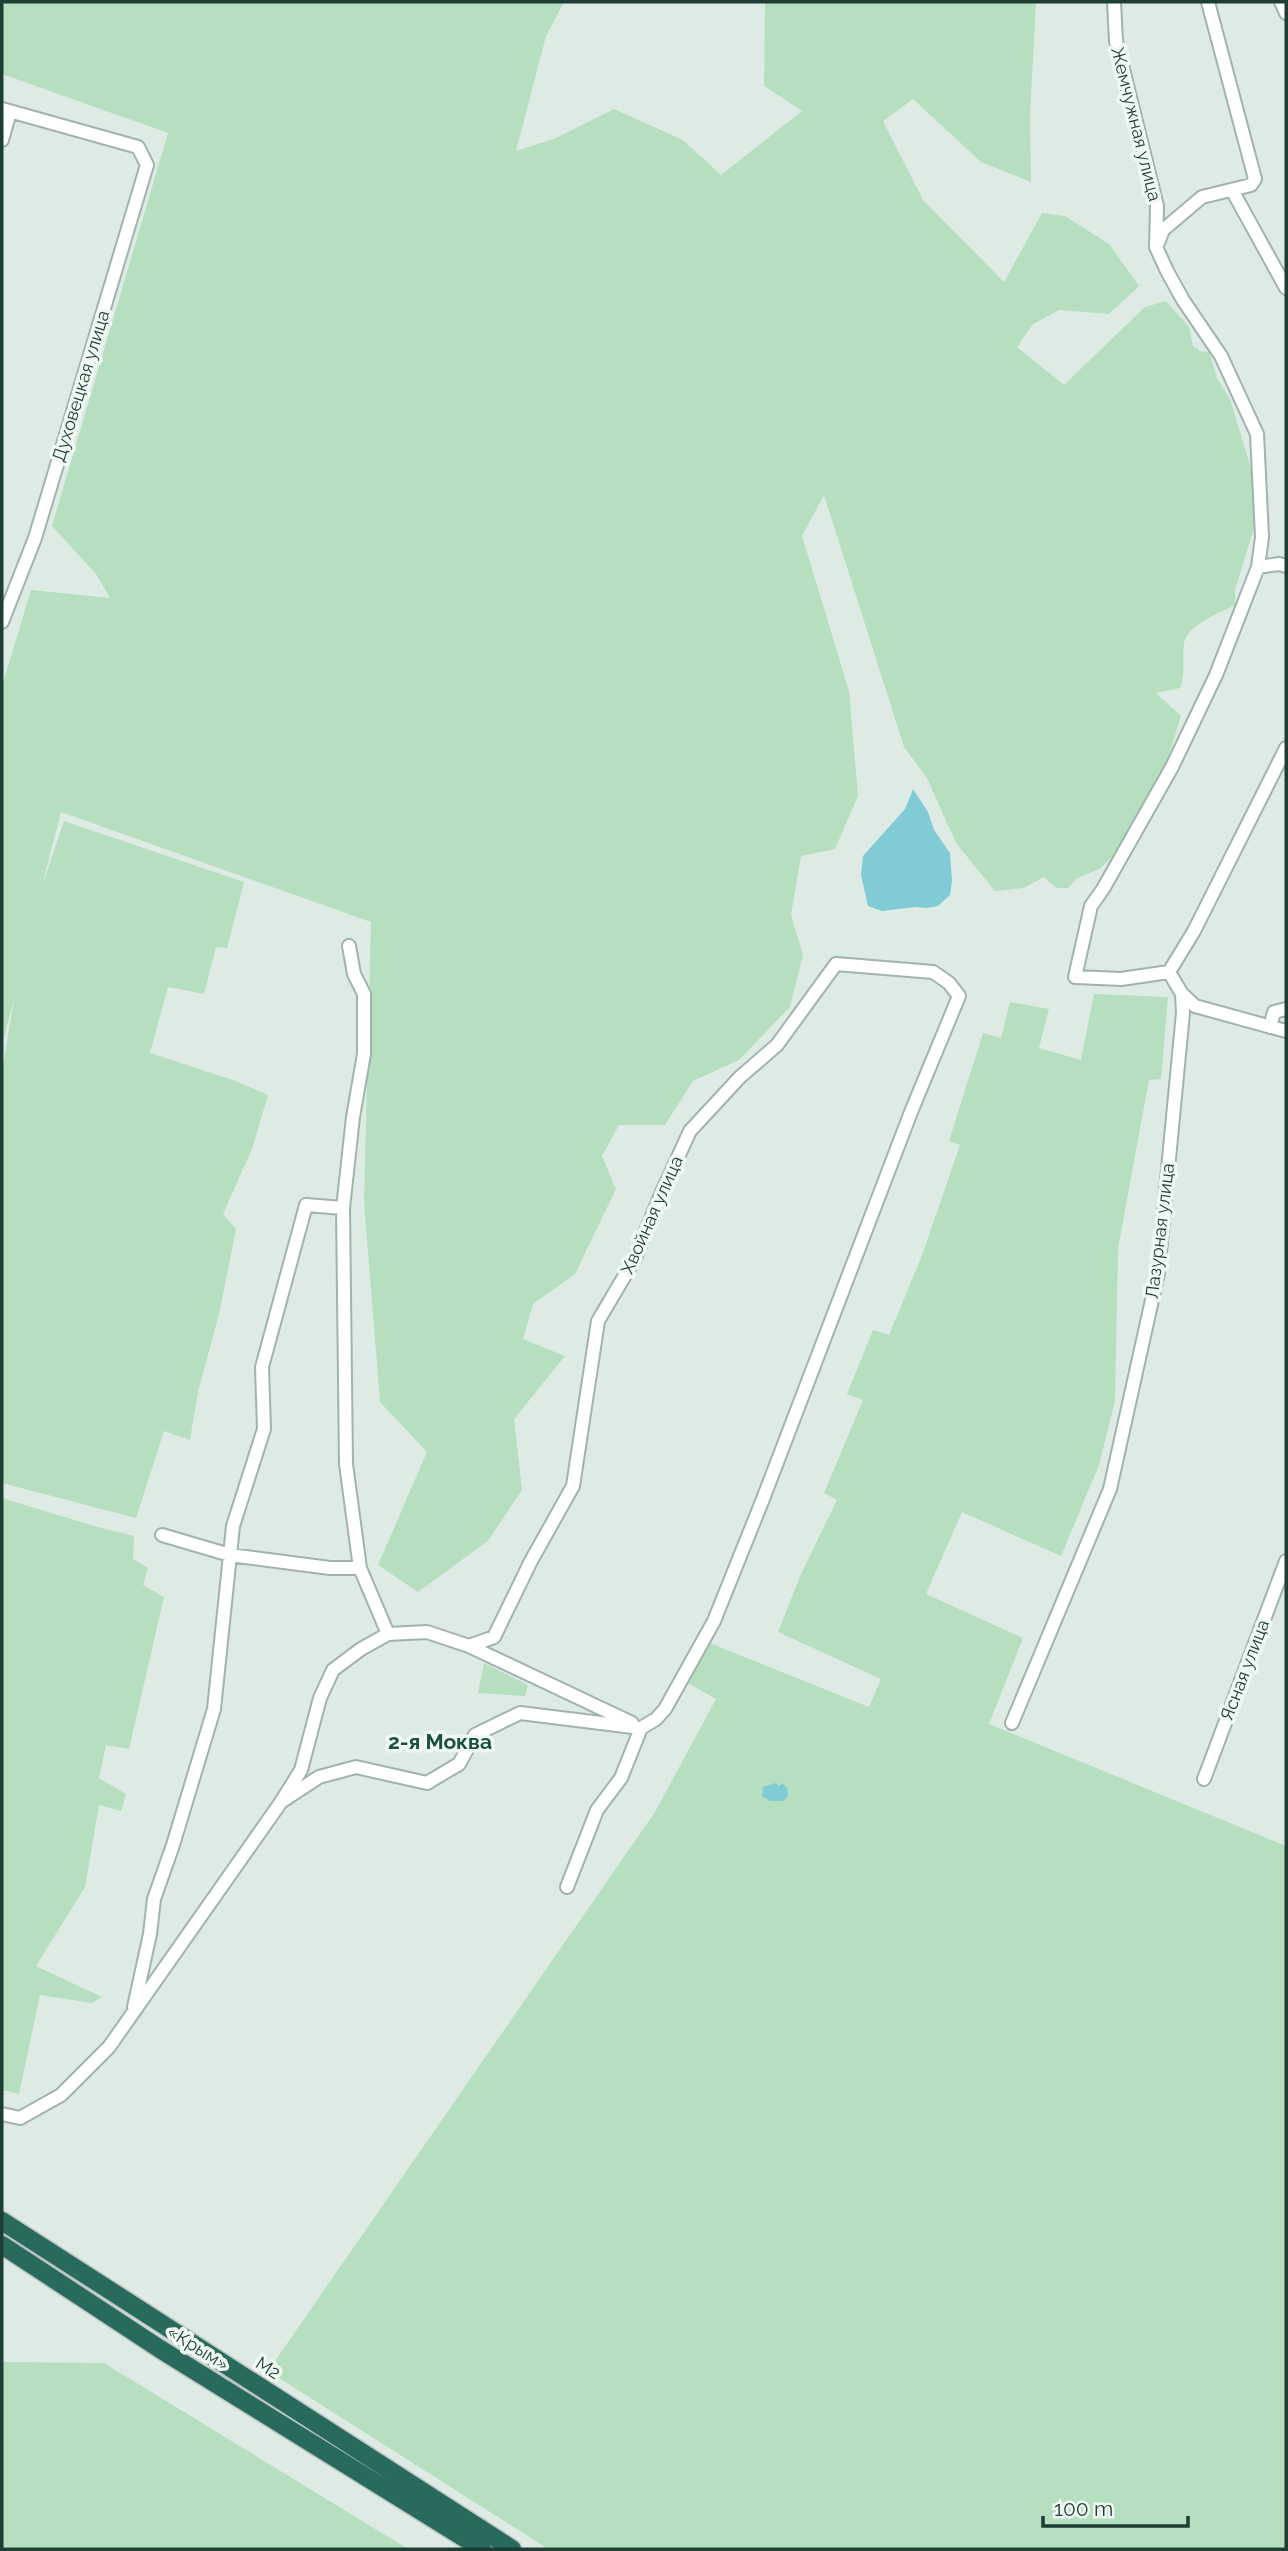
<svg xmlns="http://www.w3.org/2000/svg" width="1288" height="2551" font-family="Raleway,sans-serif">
<rect width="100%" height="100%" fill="#deebe5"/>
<path fill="#b5dfbf" d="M2,2H564L546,36L516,151L556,138L614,109L683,140L721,175L802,111L764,86L765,2H1036L1030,115L1031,182L981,162L913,99L883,121L923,200L1004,282L1042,213L1065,216L1109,244L1139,286L1109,314L1059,310L1033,324L1017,347L1064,385L1145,307L1166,301L1189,327L1193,346L1200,351L1209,352L1217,378L1230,399L1251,468L1255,525L1235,590V605C1220,613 1186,625 1184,644C1182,659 1186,673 1180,688L1156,693L1181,716L1164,771L1127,841L1101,868L1076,879L1068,888H1056L1044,877L1024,888L995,891L956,843L927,778L904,747L824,495L802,536L849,691L858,796L835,849L801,856L791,915L803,955L790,1007L739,1060L693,1081L665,1125H619L602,1156L616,1189L575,1274L533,1304L523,1339L565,1356L514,1419L522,1490L488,1541L418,1592L378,1565L427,1452L380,1402L364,1202L371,922L61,812L42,886L64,821L244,882L227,948L216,947L204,994L168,987L150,1053L236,1081L268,1095L252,1149L223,1214L236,1229L219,1314L198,1392L190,1440L164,1431L136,1518L2,1483V1072L14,999L2,1045V686L31,590L110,598L96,574L52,526L168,133L2,74Z
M1094,994L1168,997L1161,1079L1149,1080L1118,1248L1115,1401L1099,1465L1061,1556L962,1512L926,1594L1023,1638L989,1724L1286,1846V2549H548L268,2371L655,1812L716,1699L686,1682L707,1642L869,1707L881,1679L778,1632L801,1574L837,1500L824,1493L863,1400L847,1394L873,1330L889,1335L921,1258L960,1145L949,1141L983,1033L1001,1038L1010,1002L1049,1009L1039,1048L1081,1060Z
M2,1498L94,1526L134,1536L133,1559L148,1568L143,1585L164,1597L129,1749L106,1745L99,1778L126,1794L121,1811L99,1805L85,1887L36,1966L102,1997L92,2003L40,1995L19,2094L2,2090Z
M484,1663L528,1685L525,1696L478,1693Z
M2,2362L104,2363L408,2549H2Z"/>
<path fill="#81cbd6" d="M913,789L928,812L934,830L950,853L952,881L950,895L938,906L927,908L915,907L882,911L868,906L861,875L863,856L905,809Z
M776,1783L778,1786L783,1784L787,1787L788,1796L783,1801H770L762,1796L763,1787Z"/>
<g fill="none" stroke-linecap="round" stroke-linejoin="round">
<defs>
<path id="minor" d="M1114,2L1116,41L1157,206L1156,247L1167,271L1183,300L1221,356L1257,434L1262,537L1258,567L1216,675L1172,767L1103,889L1091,906L1075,977L1121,979L1169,972
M1281,2L1286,13
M2,109L138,147L147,165L35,538L2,622
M2,140L10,112
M1232,190L1286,288
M1158,243L1163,230L1202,197L1251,185L1255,179L1208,2
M1258,567L1279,564L1286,566
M349,946L354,974L364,994V1054L353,1117L343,1208L346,1464L360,1568L388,1634
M1182,994L1195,1006L1286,1031
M1270,1027L1274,1012L1286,1009
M162,1535L230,1555L330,1568H360
M1012,1723L1110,1489L1158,1273L1183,1013L1182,994L1169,972L1194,931L1286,748
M1204,1779L1286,1561
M281,1802L319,1777L356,1767L427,1783L459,1764L475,1735L520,1713L641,1728L656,1719L665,1709L714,1621L763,1499L911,1112L959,996L949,983L933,972L836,964L777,1045L740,1077L690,1131L662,1192L634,1260L598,1321L573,1486L531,1561L494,1637L469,1646
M567,1887L597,1810L621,1778L641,1728
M134,2007L150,1934L154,1899L173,1845L214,1709L233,1526L264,1429L262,1367L306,1205L343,1208
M2,2114L20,2118L61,2095L109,2047L281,1802L301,1770L320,1698L333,1670L361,1649L388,1634L427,1632L469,1646L632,1723"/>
<path id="highway" d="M2,2221L512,2549
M2,2245L160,2349L482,2549"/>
</defs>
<use href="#minor" stroke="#a1b3ac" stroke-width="16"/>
<use href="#highway" stroke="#bcc5c2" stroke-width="21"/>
<use href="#minor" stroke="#fff" stroke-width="12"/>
<use href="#highway" stroke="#286b5c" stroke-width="18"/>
</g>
<g text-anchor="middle" stroke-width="7" stroke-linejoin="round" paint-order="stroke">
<g font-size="18" fill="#1e3d34" stroke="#eff8f3">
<text transform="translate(1136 124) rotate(76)" y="6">Жемчужная улица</text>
<text transform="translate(81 386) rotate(-73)" y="6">Духовецкая улица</text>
<text transform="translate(652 1215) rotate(-66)" y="6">Хвойная улица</text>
<text transform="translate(1160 1231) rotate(-83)" y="6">Лазурная улица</text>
<text transform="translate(1245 1670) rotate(-69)" y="6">Ясная улица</text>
<text transform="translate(198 2348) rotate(32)" y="6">«Крым»</text>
<text transform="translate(268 2368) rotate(33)" y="6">М2</text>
</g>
<g font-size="21" font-weight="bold" fill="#195042" stroke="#eff8f3">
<text x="440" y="1749">2-я Моква</text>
</g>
</g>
<rect width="1288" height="2551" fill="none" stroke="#1e3d34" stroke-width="7"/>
<path d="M1043 2516v10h145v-10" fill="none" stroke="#1e3d34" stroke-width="3.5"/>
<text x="1054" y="2516" font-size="21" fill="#1e3d34" stroke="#eff8f3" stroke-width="5" paint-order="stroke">100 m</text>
</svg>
